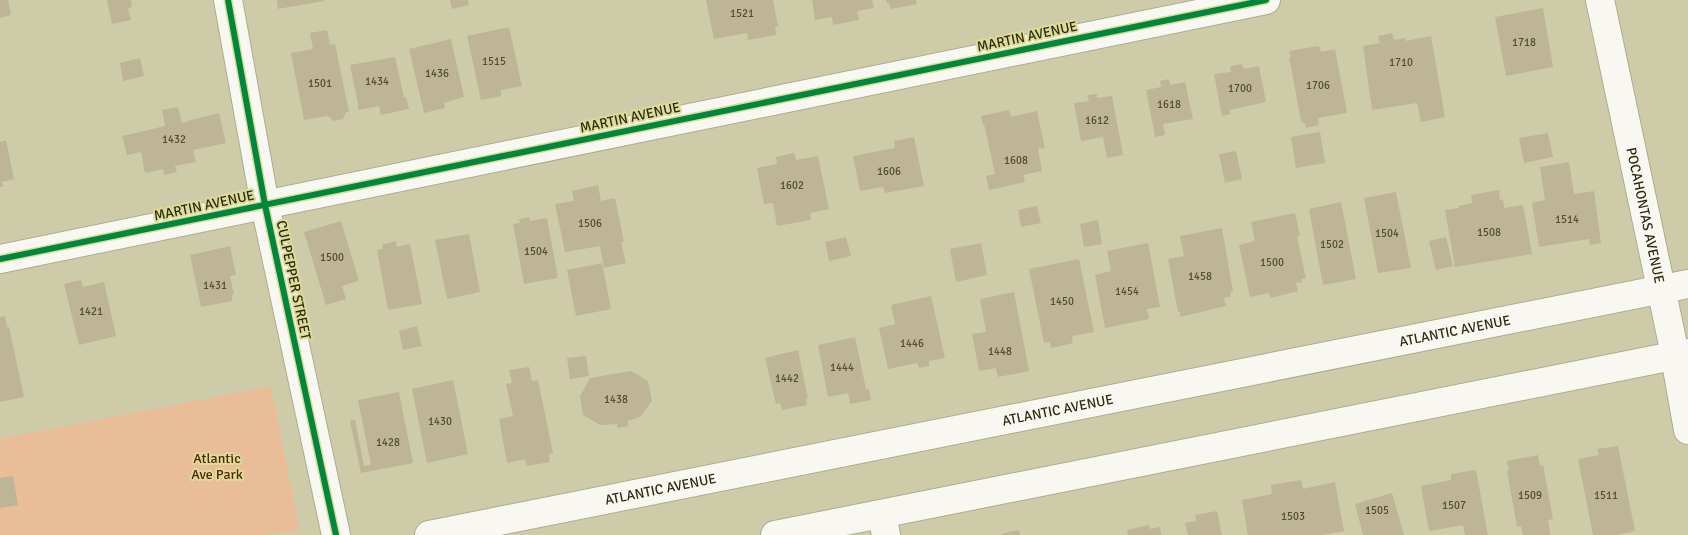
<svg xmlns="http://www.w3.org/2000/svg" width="1688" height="535" font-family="Signika,sans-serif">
<rect width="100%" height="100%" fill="#cecca8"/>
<path fill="#e8bd98" d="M271,386L300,531L259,535H0V439Z"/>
<path fill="#bdb595" d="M0,0H8L11,15L0,18Z
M107,0H131L132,7L128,8L131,20L112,24Z
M277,0H324V1L278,9Z
M450,0H468L469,5L452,9Z
M706,0H773L778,26L775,27L776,35L748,40L747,33L714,39Z
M812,0H872L874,8L857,11L859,20L833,25L832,17L815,20Z
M886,0H916L917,4L891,9L889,3H887Z
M1543,8L1553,67L1506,76L1495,17Z
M509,27L522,86L501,90V96L481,100L467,36Z
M327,30L330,45L335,44L349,112H346L343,119L334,121L328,116L304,120L291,53L313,49L310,33Z
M1392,33L1394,40L1406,38V41L1431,36L1445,117L1421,122L1417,103L1372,110L1363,46L1380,43L1378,36Z
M451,39L464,97L444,103L445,108L424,113L409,49Z
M1319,46L1321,52L1335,49L1347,113L1318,118L1319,125L1306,128L1305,124L1301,121L1289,57H1291L1289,51Z
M395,57L404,97H406L409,109L381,115L379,106L358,110V104L350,65Z
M140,58L144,76L123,81L120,63Z
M1242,64L1244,69L1259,66L1266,102L1230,110V114L1222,116L1214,74L1231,72L1230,66Z
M1169,79L1170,85L1185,82L1193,119L1163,124L1165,135L1155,137L1146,90L1161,87L1160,81Z
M1097,94V98L1112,96L1123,155L1107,158L1103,137L1081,141L1074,103L1089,101L1087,95Z
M178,107L182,123L187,122V121L219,113L226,143L193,150L196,162L175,166L177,172L164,175L163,169L145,173L141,152L127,155L122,136L165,126L162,110Z
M1009,110L1011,117L1037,111L1045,148L1038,149L1042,171L1023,175L1025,182L989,190L986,176L995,174L984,124L983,125L981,116Z
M1320,132L1325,163L1296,168L1291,137Z
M1548,133L1553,157L1524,163L1519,138Z
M914,137L924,186L885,193L883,187L860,191L853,156L895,148L894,141Z
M6,140L14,179L2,182L3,187H0V142Z
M1236,151L1242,179L1225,183L1219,154Z
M794,153L796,160L818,156L829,209L810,213L811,220L777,226L773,203L764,204L757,168L777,164L776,157Z
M1569,162L1574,194L1594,191L1601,243L1590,245L1589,239L1539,247L1532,203L1545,200L1540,167Z
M598,185L601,201L615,198L624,242H621L626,263L604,268L600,246L565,252L555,204L574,201L572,191Z
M1499,190L1500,200L1503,199L1504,208L1523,205L1532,254L1455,267L1445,210L1459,208L1458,206L1472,203L1471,195Z
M1396,192L1411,268L1378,273L1364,198Z
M1341,202L1356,279L1323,285L1309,209Z
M1037,206L1041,223L1021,227L1018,210Z
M1295,213L1300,236L1297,237L1306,278L1301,279L1302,282L1296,283L1298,291L1271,298L1269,293L1250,297L1239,245L1255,241L1251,222Z
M529,217L530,221L547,218L558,278L524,284L513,224L520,223L519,219Z
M1098,220L1102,244L1084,247L1080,224Z
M341,221L359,281L342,286L346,299L326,305L304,232Z
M1222,228L1233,292L1230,293L1231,297L1224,298L1226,306L1180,317V312H1178L1168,259L1184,256L1180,236Z
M469,234L480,292L447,299L435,240Z
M846,237L851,256L829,261L825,242Z
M1446,237L1453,266L1436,270L1429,241Z
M396,241L397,247L410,244L422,304L388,310L377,250L383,249L382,245Z
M981,243L987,275L956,282L950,249Z
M1148,243L1160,307L1147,309L1149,319L1105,328L1095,275L1111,271L1107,251Z
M230,246L236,275L230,276L234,294L232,295V301L201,307L190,255Z
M1079,259L1094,332L1072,336L1073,343L1051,348L1050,342L1044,343L1029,269Z
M602,263L611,309L576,316L567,270Z
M81,280L83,287L104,282L116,336L79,345L64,284Z
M1014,292L1029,371L998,377L996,368L979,371L972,334L986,332L980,299Z
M931,296L945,358L929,361V366L919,368L917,363L888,369L879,328L895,324L891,305Z
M5,316L7,327H9L24,397L0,402V317Z
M417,326L422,346L403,350L399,331Z
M855,337L866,389H869L871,400L850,404L848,393L828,397L818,345Z
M798,350L808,399H806L807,405L782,410L780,403L776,404L765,358Z
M586,356L589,376L570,379L567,358Z
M529,367L532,381L538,380L553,453L549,454L550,462L527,466L525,459L507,463L499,419L513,416L506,384L512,383L509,370Z
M631,371L648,381L652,401L640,417L628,421V426L618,428L617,424L600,425L583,415L580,396L590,378Z
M453,380L468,454L427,463L412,389Z
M399,392L413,463L361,473L350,421L355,420L364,466L371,465L358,400Z
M1618,446L1635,531L1615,535H1593L1578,459L1599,455L1597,449Z
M1538,455L1540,466L1543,465L1553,519L1548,520L1550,535H1523L1521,526L1517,527L1507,471L1509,470L1507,461Z
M1476,470L1488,535H1465L1463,525L1429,531L1421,486L1451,480V474Z
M13,476L18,505L0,508V478Z
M1301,480L1303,489L1335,482L1344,531L1323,535H1248L1242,500L1272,494L1271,485Z
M1392,493L1404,535H1363L1355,504Z
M1217,511L1222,535H1188L1185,523L1196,521L1195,515Z
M1149,525L1150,529L1160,527L1161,535H1128L1127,530Z
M1019,530L1020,535H1001V534Z"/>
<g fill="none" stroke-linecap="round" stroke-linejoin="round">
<defs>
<g id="minor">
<path d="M228,0L265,205L336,535"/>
<path id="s1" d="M1600,0L1672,340L1688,430"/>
<path d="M0,259L1266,0"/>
<path d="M882,515L886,535"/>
</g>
<g id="major">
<path id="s2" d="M429,535L1688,284"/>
<path d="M775,535L1688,353"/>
</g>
</defs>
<use href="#minor" stroke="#adac8f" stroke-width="30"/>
<use href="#major" stroke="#adac8f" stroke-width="30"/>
<use href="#minor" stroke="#f8f7f2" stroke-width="28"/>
<use href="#major" stroke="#f8f7f2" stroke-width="28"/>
<defs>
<path id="cycleway" d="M228,0L265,205L336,535
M0,259L1266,0"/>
</defs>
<use href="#cycleway" stroke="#dddb99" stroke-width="9"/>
<use href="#cycleway" stroke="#00873e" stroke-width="6"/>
</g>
<g text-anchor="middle" stroke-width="4" stroke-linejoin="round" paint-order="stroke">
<g font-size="11" fill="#514e32">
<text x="742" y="17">1521</text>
<text x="1524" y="46">1718</text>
<text x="494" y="65">1515</text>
<text x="1401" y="66">1710</text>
<text x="437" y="77">1436</text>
<text x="377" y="85">1434</text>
<text x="320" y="87">1501</text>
<text x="1318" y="89">1706</text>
<text x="1240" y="92">1700</text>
<text x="1169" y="108">1618</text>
<text x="1097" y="124">1612</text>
<text x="174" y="143">1432</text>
<text x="1016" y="164">1608</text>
<text x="889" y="175">1606</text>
<text x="792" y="189">1602</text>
<text x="1567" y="223">1514</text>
<text x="590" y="227">1506</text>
<text x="1489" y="236">1508</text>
<text x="1387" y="237">1504</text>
<text x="1332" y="248">1502</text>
<text x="536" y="255">1504</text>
<text x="332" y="261">1500</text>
<text x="1272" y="266">1500</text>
<text x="1200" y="280">1458</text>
<text x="215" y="289">1431</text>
<text x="1127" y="295">1454</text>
<text x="1062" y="305">1450</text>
<text x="91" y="315">1421</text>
<text x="912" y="347">1446</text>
<text x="1000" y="355">1448</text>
<text x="842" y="371">1444</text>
<text x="787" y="382">1442</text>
<text x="616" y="403">1438</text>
<text x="440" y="425">1430</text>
<text x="388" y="446">1428</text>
<text x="1530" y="499">1509</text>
<text x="1606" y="499">1511</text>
<text x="1454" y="509">1507</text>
<text x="1377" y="514">1505</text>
<text x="1293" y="520">1503</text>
</g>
<g font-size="14" fill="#2c2b10" stroke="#dddb99">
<text transform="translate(1027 36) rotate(-12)" y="5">MARTIN AVENUE</text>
<text transform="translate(630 117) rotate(-12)" y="5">MARTIN AVENUE</text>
<text transform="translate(204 205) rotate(-12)" y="5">MARTIN AVENUE</text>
<text dy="5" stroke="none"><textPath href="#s1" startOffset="220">POCAHONTAS AVENUE</textPath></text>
<text transform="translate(294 280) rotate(78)" y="5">CULPEPPER STREET</text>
<text dy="5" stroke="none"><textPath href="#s2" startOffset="1046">ATLANTIC AVENUE</textPath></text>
<text dy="5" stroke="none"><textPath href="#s2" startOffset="641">ATLANTIC AVENUE</textPath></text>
<text dy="5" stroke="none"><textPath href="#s2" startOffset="236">ATLANTIC AVENUE</textPath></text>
</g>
<g font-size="14" fill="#582608" stroke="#dddb99">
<text x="217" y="463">Atlantic<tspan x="217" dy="16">Ave Park</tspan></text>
</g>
</g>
</svg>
